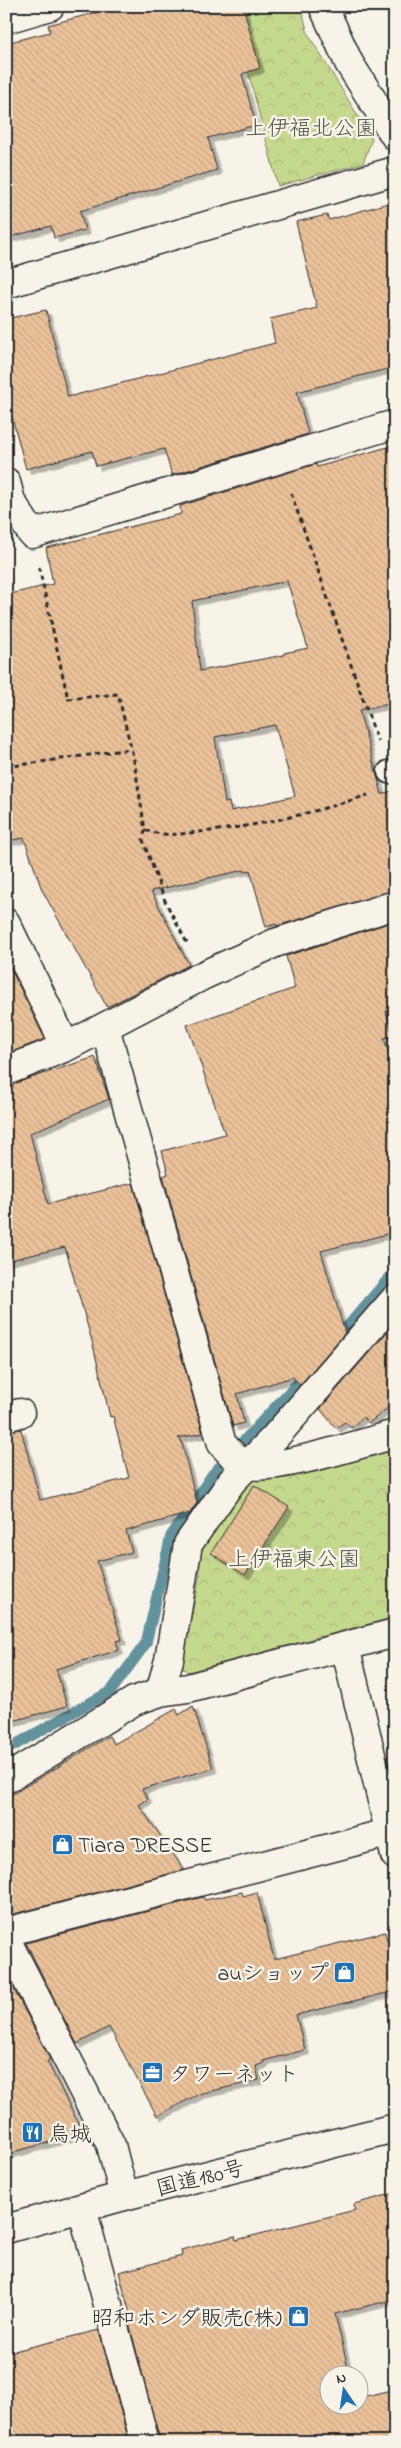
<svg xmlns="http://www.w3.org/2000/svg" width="401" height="2448" font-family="'Indie Flower','Klee One',sans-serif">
<defs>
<pattern id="forest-crowns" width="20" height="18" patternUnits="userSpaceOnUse" patternTransform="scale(1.25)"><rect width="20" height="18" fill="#c5d98e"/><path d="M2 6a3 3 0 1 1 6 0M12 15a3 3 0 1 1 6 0" fill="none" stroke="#a9ba7b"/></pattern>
<pattern id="building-back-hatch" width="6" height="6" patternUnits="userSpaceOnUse" patternTransform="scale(1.25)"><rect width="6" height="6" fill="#eac29a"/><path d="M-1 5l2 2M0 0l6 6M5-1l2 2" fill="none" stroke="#c9a785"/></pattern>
<filter id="shadow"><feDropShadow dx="4.5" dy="4.5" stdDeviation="0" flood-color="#0004"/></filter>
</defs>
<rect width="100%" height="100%" fill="#f7f3e8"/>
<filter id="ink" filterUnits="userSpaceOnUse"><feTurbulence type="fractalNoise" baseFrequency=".02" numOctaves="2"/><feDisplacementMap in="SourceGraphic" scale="10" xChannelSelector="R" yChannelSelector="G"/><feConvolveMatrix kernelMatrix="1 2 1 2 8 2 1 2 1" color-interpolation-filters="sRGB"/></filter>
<g filter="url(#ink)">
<path fill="url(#forest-crowns)" stroke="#78825c" d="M231,6H301L308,34L372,139L363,163L278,186Z
M395,1446V1617L188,1672L181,1667L200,1574L196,1553L247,1476L266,1480Z"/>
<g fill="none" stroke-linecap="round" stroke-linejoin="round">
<path stroke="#63929d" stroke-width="11" d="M334,1342L395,1271
M6,1750L111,1691L146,1643L171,1536L212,1475L307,1373"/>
</g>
<path fill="url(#building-back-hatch)" stroke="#2b2b2b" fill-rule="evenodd" filter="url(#shadow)" d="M121,6H243L260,68L242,74L256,125L208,138L217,170L80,211L85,230L54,238L51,226L6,238V43L50,32L48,25Z
M395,201V367L297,392L308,434L172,475L164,449L96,466L92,451L26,469L6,395V319L46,310L68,397L275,343L270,319L317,308L296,222L327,215L329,220Z
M395,445V703L359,710L382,794L395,790V890L277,926L276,924L266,927L250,870L245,872L244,870L151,891L189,965L107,1007L42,890L24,838L6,841V595L53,584L46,548L181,514L180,506L316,464L317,467ZM287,581L308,648L284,653V655L200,671L192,601ZM275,725L295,796L231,811L229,802L225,803L215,737Z
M395,921V1008L386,1011L393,1036L384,1038L395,1072V1232L321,1251L345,1333L300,1385L293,1377L237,1394L244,1423L233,1426L163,1176L168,1174L162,1151L225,1134L187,1025L295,988L286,956Z
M6,959L45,1039L6,1054Z
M95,1057L109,1099L30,1133L48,1204L133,1183L203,1433L178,1438L181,1440L197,1503L190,1513L126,1531L132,1552L97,1561L122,1640L116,1641L119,1650L56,1669L67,1706L6,1723V1432L21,1429L40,1500L129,1478L113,1416L110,1417L92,1341L65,1247L6,1261V1086Z
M395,1323V1402L369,1423L363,1417L351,1428L345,1422L336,1428L320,1409Z
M254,1485L289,1507L245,1575L211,1553Z
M193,1706L213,1768L142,1789L148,1799L139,1805L184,1870L6,1916V1798L109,1736L114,1744L176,1709L179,1715Z
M242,1892L243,1896L257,1892L274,1959L385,1932L395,1972V1991L296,2015L305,2050L263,2061L264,2063L256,2066L259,2080L199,2094L157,2116L109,2027L77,2044L26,1943L203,1897L205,1900Z
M6,1974L50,2059L47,2061L83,2133L6,2154Z
M395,2193V2299L335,2314L350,2376H328V2406H358V2398L395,2389V2437L376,2442H160L129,2323L132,2322L119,2272L182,2256L181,2250L235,2236L236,2240L355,2210L354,2204Z
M99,2330L129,2442H6V2353Z"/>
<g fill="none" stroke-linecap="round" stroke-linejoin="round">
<defs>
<path id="service" d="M389,772L395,771"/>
<path id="minor" d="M323,6L349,63L395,136
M6,19L50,6
M6,284L395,171
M6,482L11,501L32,534L395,424
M6,923L66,1047
M105,1027L222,1444C229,1451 235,1460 245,1464C267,1474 367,1442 395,1434
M6,1071L66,1047L204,975L275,943L395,905
M6,1417L20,1413
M345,1646L395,1855
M160,1692L188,1688L395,1633
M6,1779L134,1701L160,1692L169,1660L188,1544L232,1481L275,1437L395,1299
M6,1932L395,1831
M6,1939L111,2145L124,2196
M82,2208L145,2442"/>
<path id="trunk" d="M6,2229L124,2196L395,2128"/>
</defs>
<use href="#service" stroke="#2b2b2b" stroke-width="26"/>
<use href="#minor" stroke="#2b2b2b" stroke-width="31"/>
<use href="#trunk" stroke="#2b2b2b" stroke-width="31"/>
<path stroke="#2b2b2b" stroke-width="3" stroke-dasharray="5 4" stroke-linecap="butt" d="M291,493L378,742
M39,567L68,699L118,694L134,760L145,830L143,840L165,901L188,945
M6,767L130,749
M145,830C163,837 180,834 199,832C257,827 312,813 368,795"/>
<use href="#service" stroke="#f7f3e8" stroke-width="22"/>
<use href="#minor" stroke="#f7f3e8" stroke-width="28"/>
<use href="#trunk" stroke="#f7f3e8" stroke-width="28"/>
</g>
</g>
<defs>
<symbol id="shop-square" viewBox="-11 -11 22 22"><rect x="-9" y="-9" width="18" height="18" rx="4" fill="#1f6fb2" stroke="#f7f3e8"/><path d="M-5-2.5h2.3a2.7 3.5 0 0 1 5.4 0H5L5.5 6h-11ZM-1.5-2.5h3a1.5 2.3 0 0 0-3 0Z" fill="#fff"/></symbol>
<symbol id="office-square" viewBox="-11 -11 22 22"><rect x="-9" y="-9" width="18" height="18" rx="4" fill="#1f6fb2" stroke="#f7f3e8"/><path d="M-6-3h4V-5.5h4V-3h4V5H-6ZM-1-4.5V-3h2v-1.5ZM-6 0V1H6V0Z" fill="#fff"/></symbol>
<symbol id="restaurant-square" viewBox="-11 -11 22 22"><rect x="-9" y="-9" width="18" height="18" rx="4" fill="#1f6fb2" stroke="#f7f3e8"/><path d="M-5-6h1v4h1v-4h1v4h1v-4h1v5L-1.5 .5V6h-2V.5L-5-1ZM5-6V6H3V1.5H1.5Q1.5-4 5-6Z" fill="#fff"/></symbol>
</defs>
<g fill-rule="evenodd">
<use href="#shop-square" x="50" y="1832" width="25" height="25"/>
<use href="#shop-square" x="332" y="1960" width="25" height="25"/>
<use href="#office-square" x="140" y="2060" width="25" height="25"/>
<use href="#restaurant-square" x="20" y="2120" width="25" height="25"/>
<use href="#shop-square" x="286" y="2304" width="25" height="25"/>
</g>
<g text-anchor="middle" stroke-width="5" stroke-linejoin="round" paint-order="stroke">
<g font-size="22" fill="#525644" stroke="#f7f3e8">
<text x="311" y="135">上伊福北公園</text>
<text x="294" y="1566">上伊福東公園</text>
</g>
<g font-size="22" fill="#2b2b2b" stroke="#f7f3e8" text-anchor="start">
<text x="78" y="1852">Tiara DRESSE</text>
<text x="329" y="1980" text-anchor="end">auショップ</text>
<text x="169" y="2081">タワーネット</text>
<text x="48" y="2141">烏城</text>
<text x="282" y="2325" text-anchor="end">昭和ホンダ販売(株)</text>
</g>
<g font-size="22" fill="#2b2b2b" stroke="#f7f3e8">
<text transform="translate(200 2177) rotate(-14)" y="8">国道180号</text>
</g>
</g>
<rect width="401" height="2448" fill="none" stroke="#f7f3e8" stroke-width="25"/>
<rect x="12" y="12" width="376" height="2423" fill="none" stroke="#2b2b2b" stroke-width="2" filter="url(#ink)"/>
<g transform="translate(344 2390) rotate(347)"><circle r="24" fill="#f7f3e8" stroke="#a5a39c"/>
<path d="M0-4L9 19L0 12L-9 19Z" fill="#1f6fb2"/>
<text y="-8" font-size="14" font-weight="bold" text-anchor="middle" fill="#2b2b2b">N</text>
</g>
</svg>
